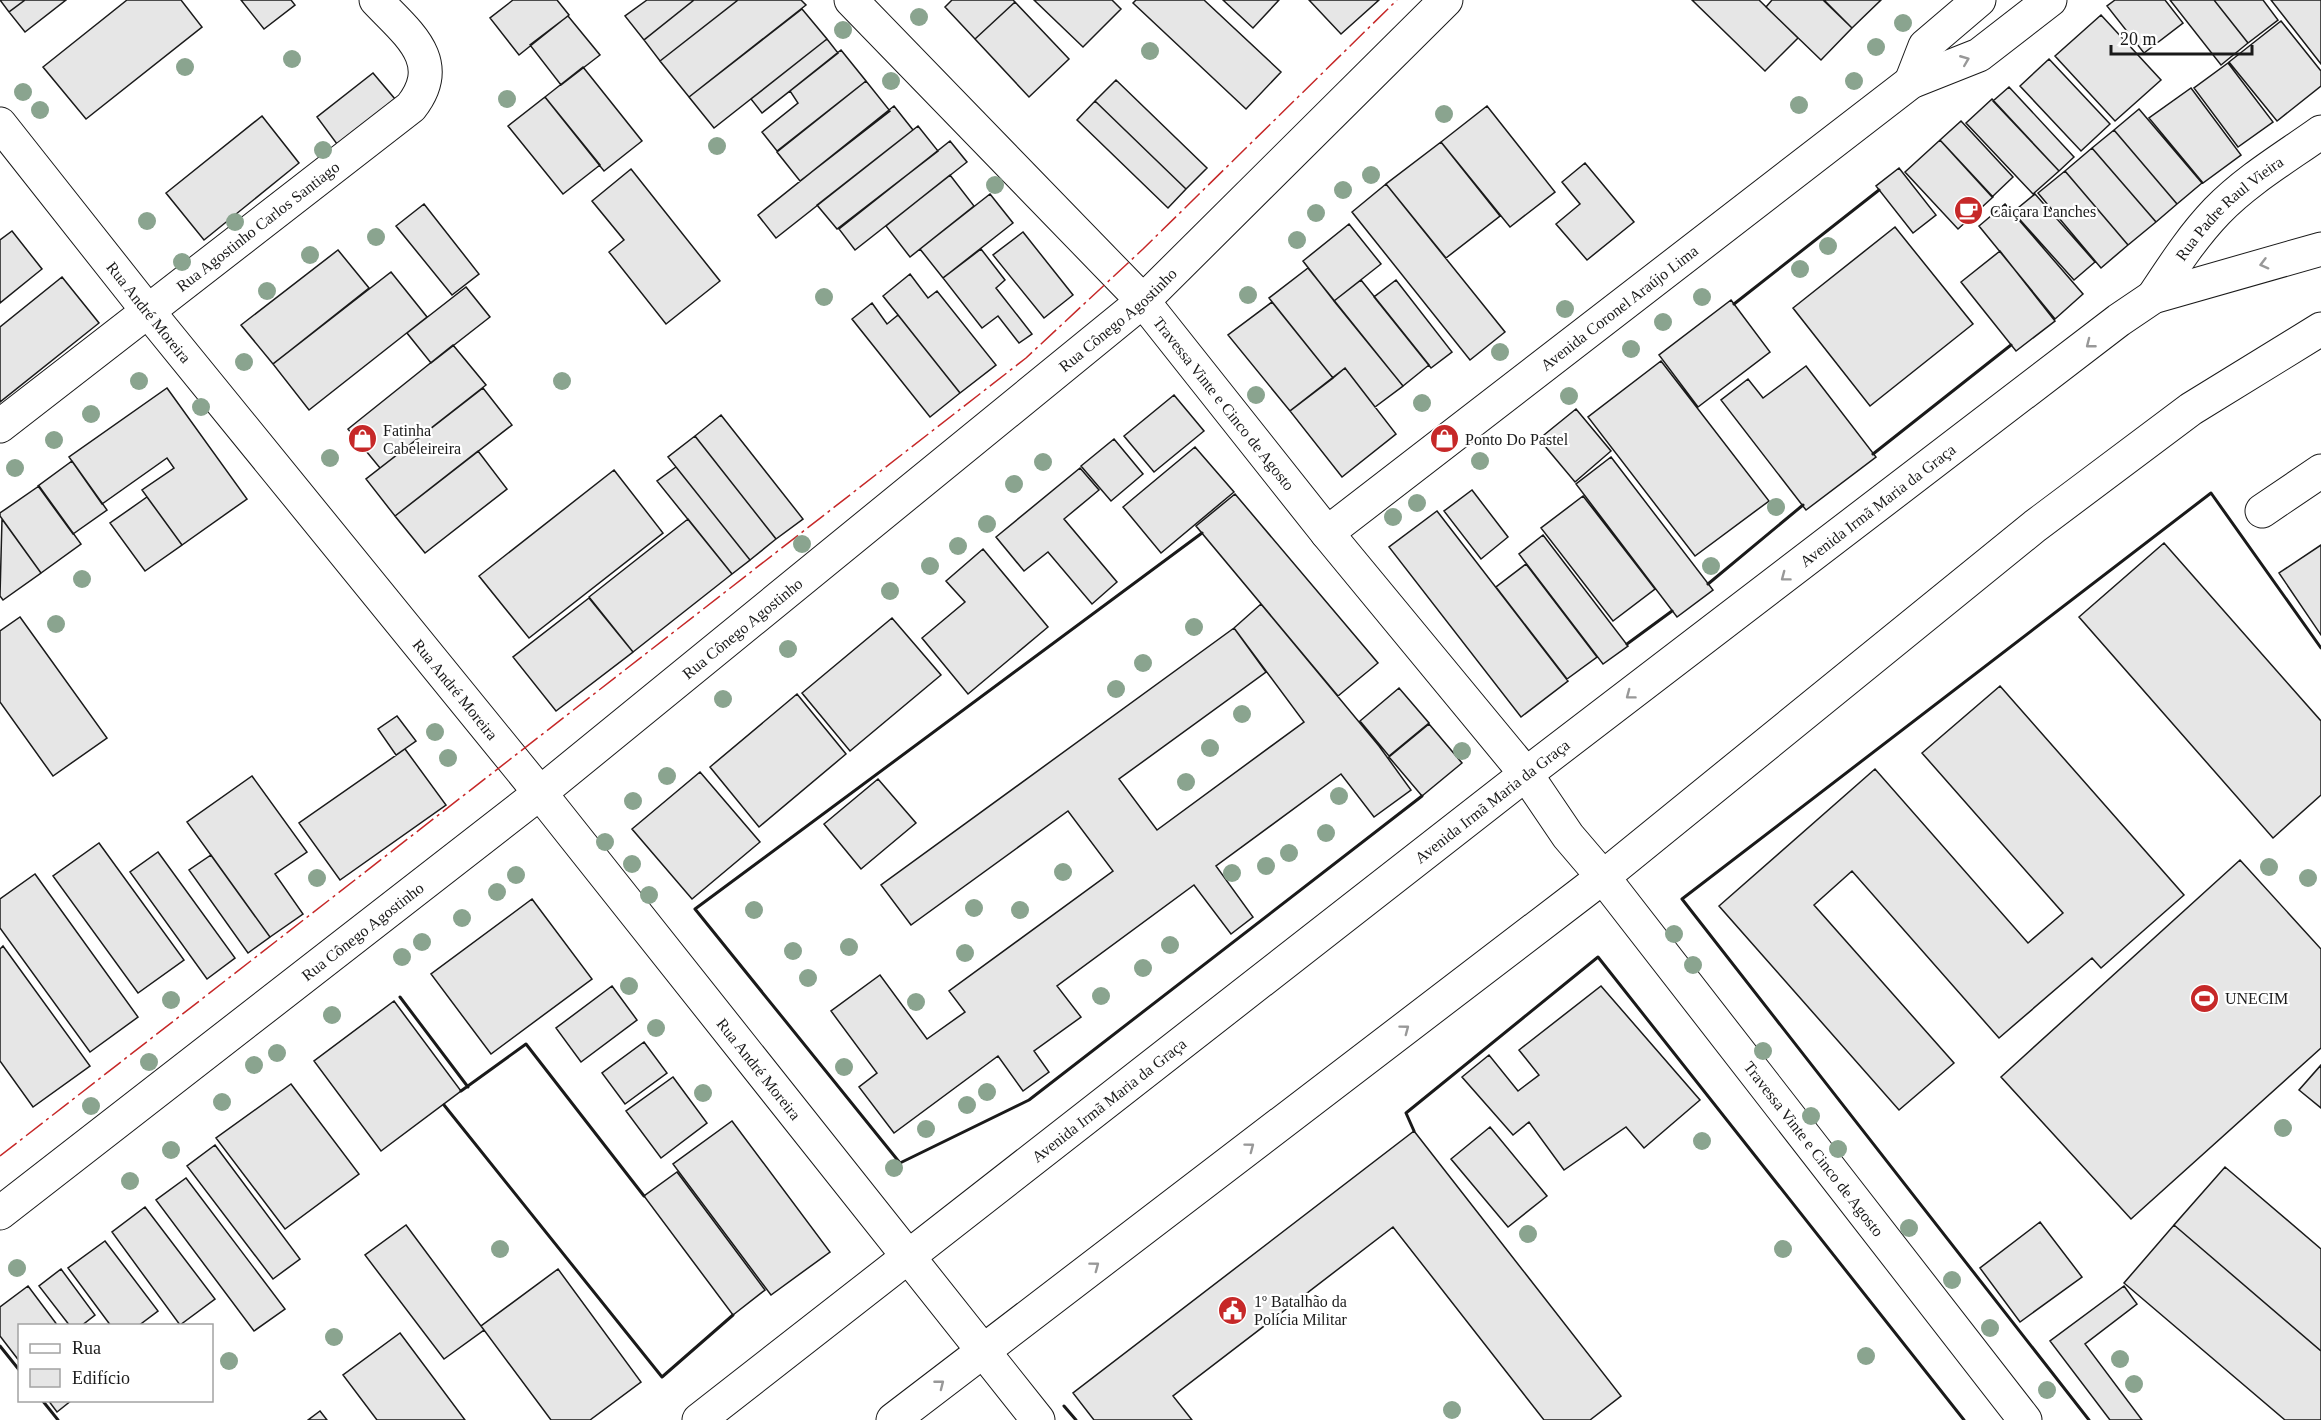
<svg xmlns="http://www.w3.org/2000/svg" width="2321" height="1420" font-family="'Times New Roman',serif">
<rect width="100%" height="100%" fill="#fff"/>
<path fill="#e6e6e6" stroke="#1a1a1a" stroke-width="1.5" fill-rule="evenodd" d="M0,0H25L9,12Z
M25,0H66L25,32L9,12Z
M127,0H181L202,27L86,119L43,67Z
M241,0H291L295,5L264,29Z
M513,0H557L569,15L519,55L490,18Z
M647,0H694L644,40L625,16Z
M694,0H738L660,61L644,40Z
M738,0H801L806,5L689,97L660,61Z
M952,0H1013L1015,2L975,39L945,7Z
M1034,0H1112L1121,9L1083,47Z
M1136,0H1204L1281,72L1246,109L1133,3Z
M1223,0H1279L1253,28Z
M1309,0H1379L1341,34Z
M1692,0H1759L1798,38L1765,71Z
M1772,0H1823L1852,28L1821,60L1766,7Z
M1824,0H1881L1852,28Z
M2115,0H2165L2183,23L2144,53L2107,6Z
M2170,0H2214L2248,43L2221,65Z
M2214,0H2263L2278,20L2248,43Z
M2271,0H2321V64Z
M1015,2L1069,59L1029,97L975,39Z
M802,9L827,39L714,128L689,97Z
M2101,15L2161,80L2115,121L2055,56Z
M568,16L600,55L561,85L530,45Z
M2281,21L2321,71V86L2277,121L2229,62Z
M827,39L838,53L762,113L751,99Z
M841,50L866,81L777,151L762,132L798,103L790,91Z
M2049,59L2110,124L2081,151L2020,86Z
M2228,63L2273,122L2238,147L2194,88Z
M583,67L642,141L604,171L545,97Z
M373,73L395,99L337,144L317,117Z
M1116,80L1207,168L1186,189L1095,101Z
M866,81L890,111L800,181L777,152Z
M2009,87L2074,157L2059,171L1993,101Z
M2191,88L2241,155L2203,183L2149,118Z
M545,97L600,165L563,194L508,126Z
M1992,99L2059,171L2033,194L1966,123Z
M1095,101L1186,189L1168,208L1077,120Z
M894,106L913,130L776,238L758,215Z
M1487,106L1555,192L1510,227L1441,142Z
M2139,109L2202,183L2177,204L2114,130Z
M262,116L299,163L204,240L166,193Z
M1961,121L2013,177L1992,197L1940,140Z
M918,126L938,151L837,229L817,205Z
M2114,130L2177,204L2156,222L2092,148Z
M1940,140L1993,197L1958,229L1905,172Z
M950,141L967,162L855,250L839,229Z
M1441,142L1500,216L1446,258L1386,184Z
M2092,148L2156,222L2128,245L2065,171Z
M1585,163L1634,222L1587,260L1556,224L1580,204L1562,182Z
M1899,168L1936,215L1913,233L1876,186Z
M631,169L720,281L666,324L609,252L624,240L592,201Z
M2065,171L2128,245L2101,268L2038,193Z
M950,175L974,206L910,257L886,226Z
M1386,184L1505,332L1470,360L1352,212Z
M990,194L1013,223L943,278L920,249Z
M2035,194L2095,262L2074,280L2013,212Z
M424,204L479,274L452,295L396,226Z
M2005,204L2083,294L2055,319L1979,226Z
M1349,224L1381,264L1334,301L1303,261Z
M1895,227L1973,324L1870,406L1793,308Z
M12,231L42,269L0,303V240Z
M1023,232L1073,295L1044,318L993,255Z
M981,249L1005,280L996,288L1032,334L1019,343L998,316L982,328L943,278Z
M338,250L369,288L273,364L241,325Z
M2000,251L2055,321L2016,351L1961,282Z
M1308,268L1403,386L1375,407L1345,368L1333,378L1269,298Z
M391,272L427,317L309,410L273,364Z
M910,274L928,298L937,291L996,365L960,393L883,296Z
M62,277L99,323L0,402V327Z
M1361,280L1429,365L1403,386L1334,301Z
M1396,280L1452,352L1431,368L1374,297Z
M466,287L490,317L431,363L407,333Z
M1731,300L1770,352L1698,407L1659,355Z
M1272,302L1333,378L1290,411L1228,335Z
M872,303L887,324L898,315L960,393L930,417L852,319Z
M453,345L486,385L380,468L348,429Z
M1661,361L1769,501L1695,556L1588,417Z
M1806,366L1876,457L1806,510L1721,400L1748,379L1763,398Z
M1345,368L1396,434L1342,477L1290,411Z
M167,388L247,499L182,545L142,490L174,468L167,458L102,504L69,457Z
M483,388L512,425L395,516L366,479Z
M1174,395L1204,431L1154,472L1124,436Z
M1576,409L1611,451L1575,482L1539,439Z
M721,415L803,519L776,539L695,436Z
M695,436L776,539L750,560L668,457Z
M1114,439L1143,474L1111,501L1081,466Z
M1195,447L1234,492L1161,553L1123,507Z
M478,451L507,489L425,553L395,516Z
M1611,457L1713,590L1677,617L1576,484Z
M72,461L107,510L73,534L38,486Z
M676,467L750,560L732,574L657,481Z
M1080,468L1099,490L1064,519L1117,582L1092,604L1048,552L1024,571L996,537Z
M614,470L663,533L529,638L479,576Z
M39,486L81,544L41,573L0,516V513Z
M1472,490L1508,537L1481,559L1444,511Z
M1235,494L1378,663L1338,696L1196,526Z
M1583,496L1655,589L1613,621L1541,528Z
M147,497L182,545L145,571L110,523Z
M1437,511L1568,681L1521,717L1389,547Z
M2,519L41,573L3,600L0,596Z
M688,519L732,574L633,652L589,597Z
M1543,535L1628,646L1603,664L1519,554Z
M2164,543L2321,721V795L2273,838L2079,617Z
M2321,545V635L2279,573Z
M983,549L1048,627L968,694L922,638L965,602L946,581Z
M1526,564L1597,657L1567,679L1496,587Z
M589,598L633,652L556,711L513,657Z
M1261,604L1379,746L1411,790L1374,817L1341,774L1216,866L1253,917L1231,934L1194,885L1057,986L1081,1017L1034,1051L1049,1072L1023,1091L998,1056L894,1133L859,1087L877,1073L831,1011L880,975L927,1039L965,1012L949,991L1113,871L1068,811L911,925L881,885L1234,628ZM1234,628L1304,722L1157,830L1119,779L1266,672Z
M20,617L107,738L53,776L0,702V631Z
M892,618L941,675L850,751L802,693Z
M2000,686L2184,895L2101,968L2092,958L1999,1038L1852,871L1814,905L1954,1063L1899,1110L1719,906L1875,769L2028,943L2063,913L1922,753Z
M1399,688L1429,723L1389,756L1360,721Z
M797,694L846,754L759,827L710,767Z
M397,716L416,741L396,755L378,729Z
M1429,724L1462,763L1422,796L1389,757Z
M405,749L446,805L340,880L299,823Z
M700,772L760,842L692,899L632,829Z
M252,776L307,852L275,874L303,914L270,937L187,822Z
M878,779L916,823L861,869L824,824Z
M99,843L184,960L138,993L53,876Z
M158,852L235,958L207,979L130,872Z
M211,855L270,937L248,953L189,870Z
M2240,860L2321,949V1048L2131,1219L2001,1077Z
M35,874L138,1017L90,1052L0,928V899Z
M532,899L592,979L491,1054L431,974Z
M3,946L90,1066L33,1107L0,1061V949Z
M612,986L637,1020L581,1062L556,1028Z
M1601,986L1700,1100L1644,1148L1626,1127L1564,1170L1529,1122L1513,1135L1462,1077L1489,1055L1518,1091L1539,1075L1519,1050Z
M394,1001L461,1091L381,1151L314,1061Z
M644,1042L667,1073L625,1104L602,1073Z
M2321,1065V1108L2299,1090Z
M673,1077L707,1123L661,1158L626,1111Z
M291,1084L359,1174L285,1229L216,1138Z
M732,1121L830,1252L771,1295L673,1164Z
M1490,1127L1547,1196L1508,1227L1451,1159Z
M1414,1131L1621,1396L1590,1420H1544L1393,1227L1173,1396L1192,1420H1094L1073,1393Z
M215,1145L300,1259L273,1279L187,1166Z
M2225,1167L2321,1249V1351L2174,1225Z
M677,1172L765,1290L733,1315L644,1196Z
M186,1178L285,1309L254,1331L156,1200Z
M145,1207L215,1299L180,1325L112,1232Z
M2040,1222L2082,1277L2020,1322L1980,1268Z
M406,1225L484,1330L444,1359L365,1255Z
M2174,1225L2321,1351V1420H2285L2124,1283Z
M105,1241L158,1311L138,1326H111L68,1268Z
M61,1269L95,1315L81,1326H70L39,1286Z
M558,1269L641,1382L590,1420H551L481,1326Z
M28,1286L58,1326H20V1362L0,1336V1307Z
M2124,1286L2137,1304L2085,1344L2142,1420H2110L2050,1341Z
M400,1333L465,1420H377L343,1375Z
M48,1400H72L57,1412Z
M320,1411L327,1420H308Z"/>
<g fill="none" stroke-linecap="round" stroke-linejoin="round">
<defs>
<g id="minor">
<path id="s1" d="M851,0L1143,301L1327,533L1526,774"/>
<path d="M1911,82L1925,46L1979,0"/>
<path id="s2" d="M0,124L147,310L540,793L1038,1420"/>
<path id="s3" d="M2153,297C2173,267 2192,237 2217,211C2247,180 2286,157 2321,132"/>
<path id="s4" d="M0,426L411,107C447,61 407,33 376,0"/>
<path d="M2262,511L2321,471"/>
<path id="s5" d="M1327,533L1911,82L1979,55L2050,0"/>
<path id="s6" d="M1603,877L2025,1420"/>
<path id="s7" d="M0,1213L540,793L1143,301L1446,0"/>
</g>
<g id="major">
<path d="M1526,774L1568,836L1603,877"/>
<path id="s8" d="M699,1420L1526,774L2119,320L2153,297L2321,249"/>
<path d="M893,1420L1603,877L2035,526L2191,409L2321,329"/>
</g>
</defs>
<use href="#minor" stroke="#1a1a1a" stroke-width="35"/>
<use href="#major" stroke="#1a1a1a" stroke-width="35"/>
<use href="#minor" stroke="#fff" stroke-width="33"/>
<use href="#major" stroke="#fff" stroke-width="33"/>
<path stroke="#1a1a1a" stroke-width="3" d="M1734,304L1879,190
M1873,454L2011,345
M1202,533L695,909L900,1163L1029,1100L1422,796
M1708,584L1803,505
M1627,644L1672,611
M400,997L468,1087
M461,1091L526,1044L644,1196
M444,1105L662,1377L733,1315
M1414,1131L1406,1113L1598,957L1964,1420
M0,1346L20,1371
M42,1400L58,1420
M1064,1406L1076,1420
M2089,1420L1682,899L2211,493L2321,648"/>
<path stroke="#c62828" stroke-width="1.5" stroke-dasharray="21 4.5 3 4.5" stroke-linecap="butt" d="M0,1156L1026,358L1143,249L1397,0"/>
</g>
<g fill="#8aa48f">
<circle cx="919" cy="17" r="9"/>
<circle cx="1903" cy="23" r="9"/>
<circle cx="843" cy="30" r="9"/>
<circle cx="1876" cy="47" r="9"/>
<circle cx="1150" cy="51" r="9"/>
<circle cx="292" cy="59" r="9"/>
<circle cx="185" cy="67" r="9"/>
<circle cx="891" cy="81" r="9"/>
<circle cx="1854" cy="81" r="9"/>
<circle cx="23" cy="92" r="9"/>
<circle cx="507" cy="99" r="9"/>
<circle cx="1799" cy="105" r="9"/>
<circle cx="40" cy="110" r="9"/>
<circle cx="1444" cy="114" r="9"/>
<circle cx="717" cy="146" r="9"/>
<circle cx="323" cy="150" r="9"/>
<circle cx="1371" cy="175" r="9"/>
<circle cx="995" cy="185" r="9"/>
<circle cx="1343" cy="190" r="9"/>
<circle cx="1316" cy="213" r="9"/>
<circle cx="147" cy="221" r="9"/>
<circle cx="235" cy="222" r="9"/>
<circle cx="376" cy="237" r="9"/>
<circle cx="1297" cy="240" r="9"/>
<circle cx="1828" cy="246" r="9"/>
<circle cx="310" cy="255" r="9"/>
<circle cx="182" cy="262" r="9"/>
<circle cx="1800" cy="269" r="9"/>
<circle cx="267" cy="291" r="9"/>
<circle cx="1248" cy="295" r="9"/>
<circle cx="824" cy="297" r="9"/>
<circle cx="1702" cy="297" r="9"/>
<circle cx="1565" cy="309" r="9"/>
<circle cx="1663" cy="322" r="9"/>
<circle cx="1631" cy="349" r="9"/>
<circle cx="1500" cy="352" r="9"/>
<circle cx="244" cy="362" r="9"/>
<circle cx="139" cy="381" r="9"/>
<circle cx="562" cy="381" r="9"/>
<circle cx="1256" cy="395" r="9"/>
<circle cx="1569" cy="396" r="9"/>
<circle cx="1422" cy="403" r="9"/>
<circle cx="201" cy="407" r="9"/>
<circle cx="91" cy="414" r="9"/>
<circle cx="54" cy="440" r="9"/>
<circle cx="330" cy="458" r="9"/>
<circle cx="1480" cy="461" r="9"/>
<circle cx="1043" cy="462" r="9"/>
<circle cx="15" cy="468" r="9"/>
<circle cx="1014" cy="484" r="9"/>
<circle cx="1417" cy="503" r="9"/>
<circle cx="1776" cy="507" r="9"/>
<circle cx="1393" cy="517" r="9"/>
<circle cx="987" cy="524" r="9"/>
<circle cx="802" cy="544" r="9"/>
<circle cx="958" cy="546" r="9"/>
<circle cx="930" cy="566" r="9"/>
<circle cx="1711" cy="566" r="9"/>
<circle cx="82" cy="579" r="9"/>
<circle cx="890" cy="591" r="9"/>
<circle cx="56" cy="624" r="9"/>
<circle cx="1194" cy="627" r="9"/>
<circle cx="788" cy="649" r="9"/>
<circle cx="1143" cy="663" r="9"/>
<circle cx="1116" cy="689" r="9"/>
<circle cx="723" cy="699" r="9"/>
<circle cx="1242" cy="714" r="9"/>
<circle cx="435" cy="732" r="9"/>
<circle cx="1210" cy="748" r="9"/>
<circle cx="1462" cy="751" r="9"/>
<circle cx="448" cy="758" r="9"/>
<circle cx="667" cy="776" r="9"/>
<circle cx="1186" cy="782" r="9"/>
<circle cx="1339" cy="796" r="9"/>
<circle cx="633" cy="801" r="9"/>
<circle cx="1326" cy="833" r="9"/>
<circle cx="605" cy="842" r="9"/>
<circle cx="1289" cy="853" r="9"/>
<circle cx="632" cy="864" r="9"/>
<circle cx="1266" cy="866" r="9"/>
<circle cx="2269" cy="867" r="9"/>
<circle cx="1063" cy="872" r="9"/>
<circle cx="1232" cy="873" r="9"/>
<circle cx="516" cy="875" r="9"/>
<circle cx="317" cy="878" r="9"/>
<circle cx="2308" cy="878" r="9"/>
<circle cx="497" cy="892" r="9"/>
<circle cx="649" cy="895" r="9"/>
<circle cx="974" cy="908" r="9"/>
<circle cx="754" cy="910" r="9"/>
<circle cx="1020" cy="910" r="9"/>
<circle cx="462" cy="918" r="9"/>
<circle cx="1674" cy="934" r="9"/>
<circle cx="422" cy="942" r="9"/>
<circle cx="1170" cy="945" r="9"/>
<circle cx="849" cy="947" r="9"/>
<circle cx="793" cy="951" r="9"/>
<circle cx="965" cy="953" r="9"/>
<circle cx="402" cy="957" r="9"/>
<circle cx="1693" cy="965" r="9"/>
<circle cx="1143" cy="968" r="9"/>
<circle cx="808" cy="978" r="9"/>
<circle cx="629" cy="986" r="9"/>
<circle cx="1101" cy="996" r="9"/>
<circle cx="171" cy="1000" r="9"/>
<circle cx="916" cy="1002" r="9"/>
<circle cx="332" cy="1015" r="9"/>
<circle cx="656" cy="1028" r="9"/>
<circle cx="1763" cy="1051" r="9"/>
<circle cx="277" cy="1053" r="9"/>
<circle cx="149" cy="1062" r="9"/>
<circle cx="254" cy="1065" r="9"/>
<circle cx="844" cy="1067" r="9"/>
<circle cx="987" cy="1092" r="9"/>
<circle cx="703" cy="1093" r="9"/>
<circle cx="222" cy="1102" r="9"/>
<circle cx="967" cy="1105" r="9"/>
<circle cx="91" cy="1106" r="9"/>
<circle cx="1811" cy="1116" r="9"/>
<circle cx="2283" cy="1128" r="9"/>
<circle cx="926" cy="1129" r="9"/>
<circle cx="1702" cy="1141" r="9"/>
<circle cx="1838" cy="1149" r="9"/>
<circle cx="171" cy="1150" r="9"/>
<circle cx="894" cy="1168" r="9"/>
<circle cx="130" cy="1181" r="9"/>
<circle cx="1909" cy="1228" r="9"/>
<circle cx="1528" cy="1234" r="9"/>
<circle cx="500" cy="1249" r="9"/>
<circle cx="1783" cy="1249" r="9"/>
<circle cx="17" cy="1268" r="9"/>
<circle cx="1952" cy="1280" r="9"/>
<circle cx="1990" cy="1328" r="9"/>
<circle cx="334" cy="1337" r="9"/>
<circle cx="1866" cy="1356" r="9"/>
<circle cx="2120" cy="1359" r="9"/>
<circle cx="229" cy="1361" r="9"/>
<circle cx="2134" cy="1384" r="9"/>
<circle cx="2047" cy="1390" r="9"/>
<circle cx="1452" cy="1410" r="9"/>
</g>
<defs><path id="oneway-chevron" d="M-2-3.5L2.5 0L-2 3.5" fill="none" stroke-width="1.6" stroke-linecap="round" stroke-linejoin="round" transform="scale(1.5)"/></defs>
<g stroke="#989898">
<use href="#oneway-chevron" transform="translate(1965 60) rotate(-22)"/>
<use href="#oneway-chevron" transform="translate(2264 264) rotate(165)"/>
<use href="#oneway-chevron" transform="translate(2090 344) rotate(142)"/>
<use href="#oneway-chevron" transform="translate(1785 577) rotate(143)"/>
<use href="#oneway-chevron" transform="translate(1630 695) rotate(143)"/>
<use href="#oneway-chevron" transform="translate(1405 1029) rotate(-37)"/>
<use href="#oneway-chevron" transform="translate(1250 1147) rotate(-37)"/>
<use href="#oneway-chevron" transform="translate(1095 1266) rotate(-37)"/>
<use href="#oneway-chevron" transform="translate(940 1384) rotate(-38)"/>
</g>
<defs>
<symbol id="cafe-disc" viewBox="-11 -11 22 22"><circle r="9.5" fill="#c62828" stroke="#fff"/><path d="M-5.5-4.5H6V0H3Q3 3.5 0 3.5H-2.5Q-5.5 3.5-5.5 0ZM3-3.2v2h1.7v-2ZM-6 4.5H4V6H-6Z" fill="#fff"/></symbol>
<symbol id="shop-disc" viewBox="-11 -11 22 22"><circle r="9.5" fill="#c62828" stroke="#fff"/><path d="M-5-2.5h2.3a2.7 3.5 0 0 1 5.4 0H5L5.5 6h-11ZM-1.5-2.5h3a1.5 2.3 0 0 0-3 0Z" fill="#fff"/></symbol>
<symbol id="stadium-disc" viewBox="-11 -11 22 22"><circle r="9.5" fill="#c62828" stroke="#fff"/><path d="M0-5a6.5 5 0 1 0 0 10a6.5 5 0 1 0 0-10ZM-3.5-1.8h7v3.6h-7Z" fill="#fff"/></symbol>
<symbol id="civic-disc" viewBox="-11 -11 22 22"><circle r="9.5" fill="#c62828" stroke="#fff"/><path d="M-.6-6.5H3V-4.5H.6V-3L4-1V1h2V6H-6V1h2V-1L-.6-3ZM-1.2 2.5V6h2.4V2.5Z" fill="#fff"/></symbol>
</defs>
<g fill-rule="evenodd">
<use href="#cafe-disc" x="1952" y="194" width="33" height="33"/>
<use href="#shop-disc" x="346" y="422" width="33" height="33"/>
<use href="#shop-disc" x="1428" y="422" width="33" height="33"/>
<use href="#stadium-disc" x="2188" y="982" width="33" height="33"/>
<use href="#civic-disc" x="1216" y="1294" width="33" height="33"/>
</g>
<g text-anchor="middle" stroke-width="4.5" stroke-linejoin="round" paint-order="stroke">
<g font-size="16" fill="#1a1a1a" stroke="#fff">
<text dy="6" stroke="none"><textPath href="#s3" startOffset="118">Rua Padre Raul Vieira</textPath></text>
<text dy="6" stroke="none"><textPath href="#s4" startOffset="326">Rua Agostinho Carlos Santiago</textPath></text>
<text dy="6" stroke="none"><textPath href="#s5" startOffset="369">Avenida Coronel Araújo Lima</textPath></text>
<text dy="6" stroke="none"><textPath href="#s2" startOffset="240">Rua André Moreira</textPath></text>
<text dy="6" stroke="none"><textPath href="#s7" startOffset="1431">Rua Cônego Agostinho</textPath></text>
<text dy="6" stroke="none"><textPath href="#s1" startOffset="550">Travessa Vinte e Cinco de Agosto</textPath></text>
<text dy="6" stroke="none"><textPath href="#s8" startOffset="1492">Avenida Irmã Maria da Graça</textPath></text>
<text dy="6" stroke="none"><textPath href="#s7" startOffset="945">Rua Cônego Agostinho</textPath></text>
<text dy="6" stroke="none"><textPath href="#s2" startOffset="726">Rua André Moreira</textPath></text>
<text dy="6" stroke="none"><textPath href="#s8" startOffset="1006">Avenida Irmã Maria da Graça</textPath></text>
<text dy="6" stroke="none"><textPath href="#s7" startOffset="459">Rua Cônego Agostinho</textPath></text>
<text dy="6" stroke="none"><textPath href="#s2" startOffset="1212">Rua André Moreira</textPath></text>
<text dy="6" stroke="none"><textPath href="#s8" startOffset="520">Avenida Irmã Maria da Graça</textPath></text>
<text dy="6" stroke="none"><textPath href="#s6" startOffset="344">Travessa Vinte e Cinco de Agosto</textPath></text>
</g>
<g font-size="16" fill="#1a1a1a" stroke="#fff" text-anchor="start">
<text x="1990" y="217">Caiçara Lanches</text>
<text x="383" y="436">Fatinha<tspan x="383" dy="18">Cabeleireira</tspan></text>
<text x="1465" y="445">Ponto Do Pastel</text>
<text x="2225" y="1004">UNECIM</text>
<text x="1254" y="1307">1º Batalhão da<tspan x="1254" dy="18">Polícia Militar</tspan></text>
</g>
</g>
<rect x="18" y="1324" width="195" height="78" fill="#ffffff" stroke="#a3a3a3" stroke-width="1.5"/>
<rect x="30" y="1344" width="30" height="9" fill="#ffffff" stroke="#a3a3a3" stroke-width="1.5"/>
<text x="72" y="1354" font-size="18" fill="#1a1a1a">Rua</text>
<rect x="30" y="1369" width="30" height="18" fill="#e6e6e6" stroke="#a3a3a3" stroke-width="1.5"/>
<text x="72" y="1384" font-size="18" fill="#1a1a1a">Edifício</text>
<path d="M2111 45v9h141v-9" fill="none" stroke="#1a1a1a" stroke-width="3"/>
<text x="2120" y="45" font-size="18" fill="#1a1a1a" stroke="#ffffff" stroke-width="4.5" paint-order="stroke">20 m</text>
</svg>
